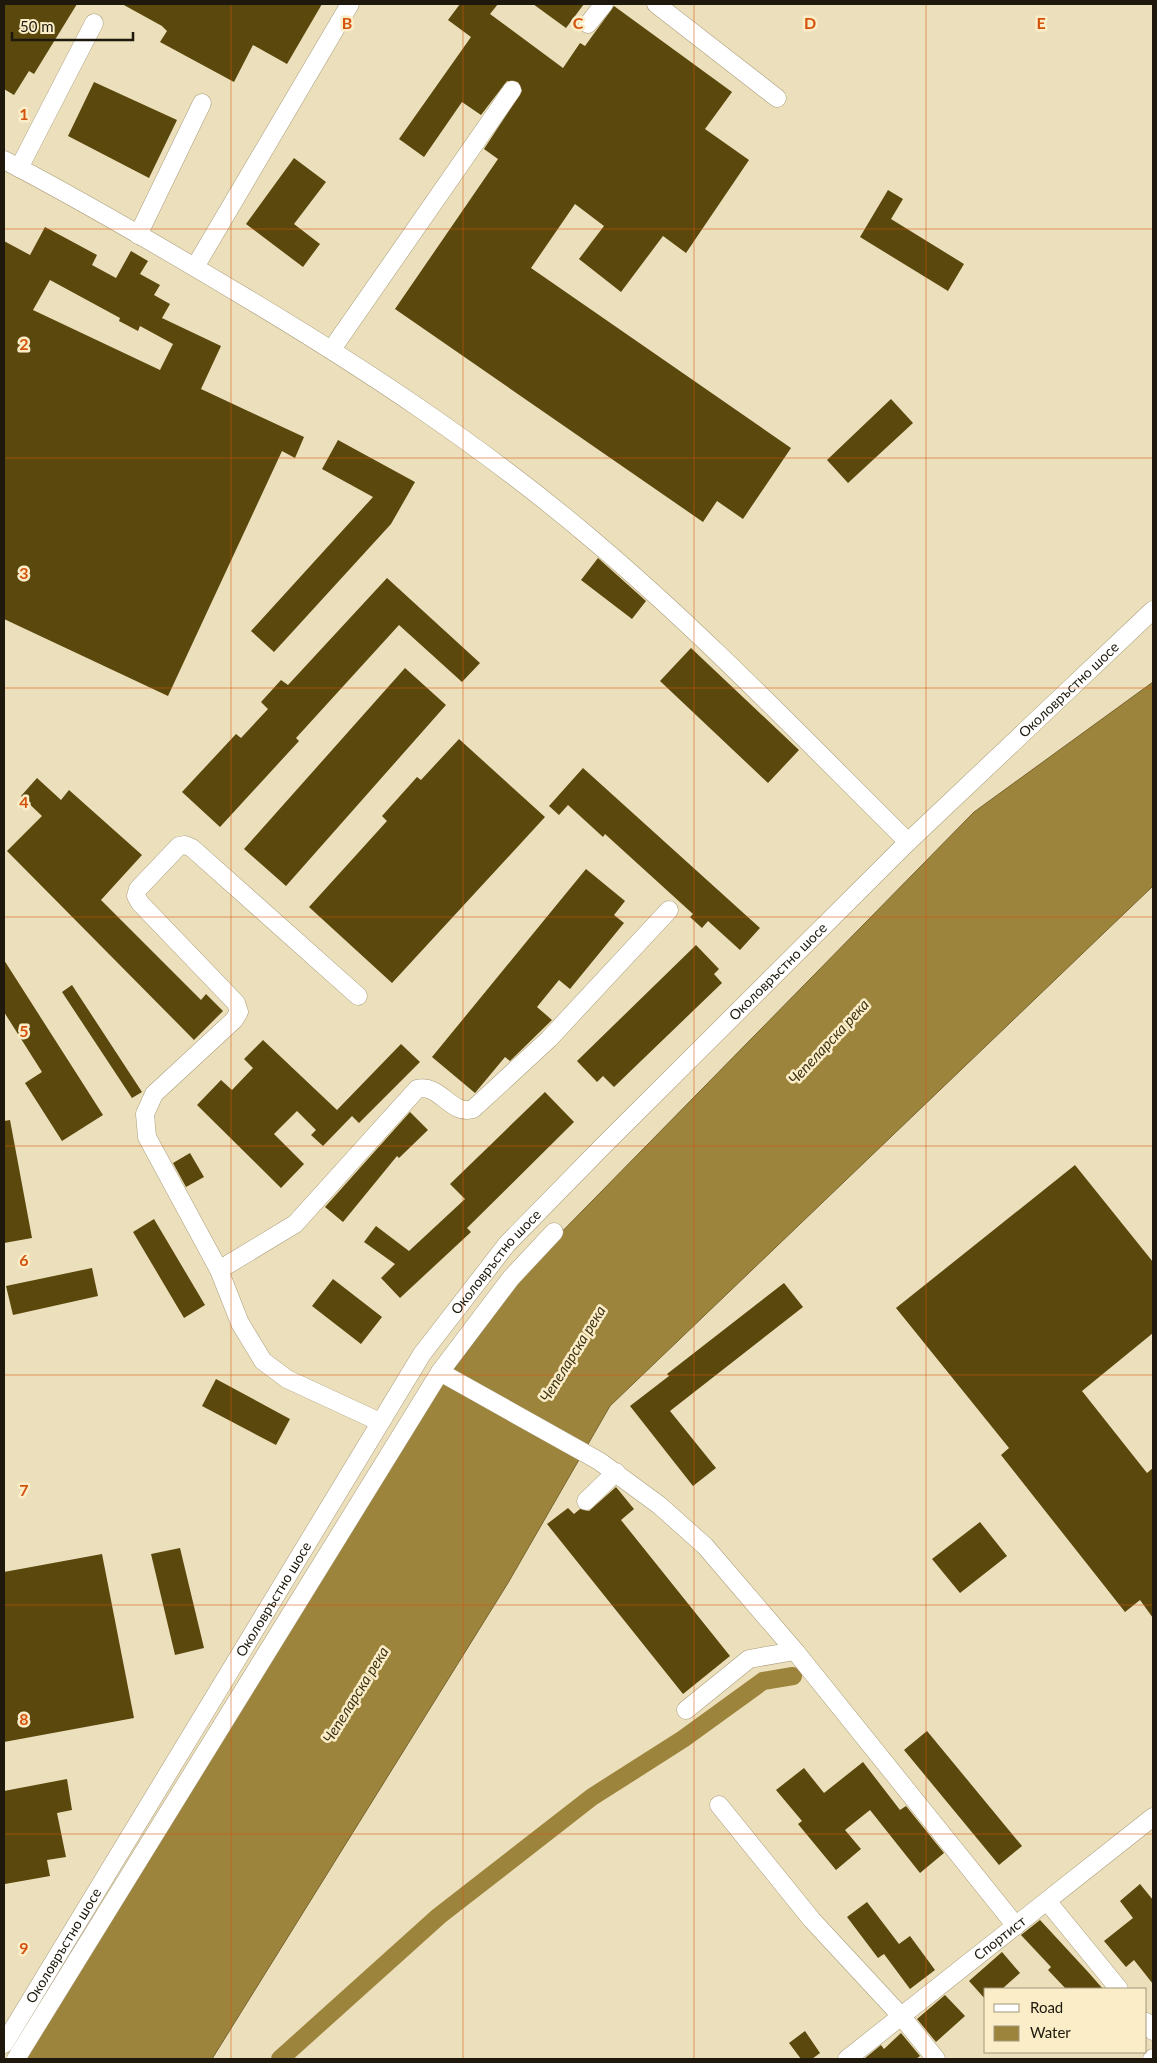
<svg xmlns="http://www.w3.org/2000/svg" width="1157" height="2063" font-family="Lato,sans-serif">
<rect width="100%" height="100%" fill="#ecdfbb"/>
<path fill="#9d843c" stroke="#77642e" d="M1153,682V886L610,1406L508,1583L212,2059H22L436,1393L540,1254L974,812Z"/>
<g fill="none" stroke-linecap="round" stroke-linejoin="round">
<path stroke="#9d843c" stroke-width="18" d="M280,2059L439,1916L592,1797L683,1739L763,1681L793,1676"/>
</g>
<path fill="#5a480d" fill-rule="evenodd" d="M4,4H77L34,74L29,71L14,95L4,89Z
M122,4H322L287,64L253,45L234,82L160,42L167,31L162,26Z
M460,4H498L490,14L563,68L580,43L585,46L614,6L732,92L705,129L749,160L686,253L663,236L621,292L579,259L604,226L575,204L531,268L791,448L743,519L717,501L703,522L395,309L498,159L484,149L522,91L518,82L507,81L481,115L462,102L424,157L399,139L471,37L448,20Z
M533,4H584L566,28Z
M94,82L177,120L149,178L68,136Z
M294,158L326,182L294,224L320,244L303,267L246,224Z
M888,190L903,199L891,219L964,264L948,291L860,237Z
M45,227L97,255L92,265L116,278L131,251L148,261L140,274L160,285L154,295L170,304L162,318L221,346L201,389L304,437L295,458L282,451L168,696L4,619V241L30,255ZM50,280L120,318L119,321L138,331L140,326L173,344L160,370L33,310Z
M891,399L913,423L848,483L827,460Z
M338,440L415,482L391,524L274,652L251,631L373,497L322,469Z
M598,558L646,601L632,619L581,580Z
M387,578L480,663L462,682L399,625L296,738L299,741L220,827L182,792L236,734L241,738L268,709L261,702L281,680L288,685Z
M691,648L799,750L768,783L660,681Z
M405,668L446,705L286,886L244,849Z
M459,739L545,817L392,983L309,907L387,821L382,816L417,777L421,780Z
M583,768L760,928L740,950L708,921L702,928L690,917L693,914L605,834L603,837L568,805L559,815L549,806Z
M37,778L61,800L69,790L142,855L101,900L201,1000L206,994L223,1011L194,1040L7,851L42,816L21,796Z
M586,869L625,901L614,915L624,923L570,989L559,980L537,1007L552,1020L510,1061L505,1057L475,1093L432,1057Z
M696,945L719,969L714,974L722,983L614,1087L603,1076L597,1082L577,1061Z
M4,960L103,1115L62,1141L25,1083L42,1072L4,1012Z
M72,985L142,1092L132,1098L62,992Z
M263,1040L337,1110L401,1044L420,1062L359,1123L352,1116L323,1146L311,1135L316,1130L297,1111L274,1134L304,1164L281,1188L197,1105L221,1080L232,1090L253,1068L244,1059Z
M545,1092L574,1122L467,1228L471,1232L400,1298L381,1278L395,1264L364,1242L376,1226L409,1251L465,1199L450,1184Z
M410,1112L428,1130L399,1158L397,1156L343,1222L325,1207Z
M10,1120L32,1238L4,1243V1121Z
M190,1153L204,1177L186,1187L173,1163Z
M1075,1165L1153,1262V1333L1082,1391L1147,1473L1153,1468V1618L1140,1600L1125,1612L1001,1455L1009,1448L896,1308Z
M154,1219L205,1305L184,1318L133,1232Z
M92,1268L98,1296L13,1315L6,1286Z
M333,1279L382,1317L361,1344L312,1306Z
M784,1283L803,1307L670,1411L716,1468L693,1486L630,1406L669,1376L667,1374Z
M216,1379L290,1419L276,1445L202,1406Z
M616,1487L634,1509L621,1520L730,1656L683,1694L547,1524L568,1508L574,1514L580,1509L589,1511Z
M980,1522L1007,1556L960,1593L932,1559Z
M180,1548L204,1648L175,1655L151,1554Z
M102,1554L134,1718L4,1742V1572Z
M927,1731L1022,1846L999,1865L904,1750Z
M863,1762L900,1810L906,1806L944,1853L920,1873L870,1810L845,1830L861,1849L836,1870L798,1824L802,1821L776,1790L804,1768L824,1793Z
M67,1779L72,1810L57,1813L66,1857L47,1860L50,1876L5,1884L4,1791Z
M1140,1884L1153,1900V1984L1134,1960L1126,1967L1104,1941L1133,1918L1120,1901Z
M867,1902L899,1944L910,1936L935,1970L910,1989L884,1954L878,1958L847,1917Z
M1040,1920L1089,1973L1103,1989H1066L1048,1970L1051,1967L1021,1935Z
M1002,1952L1020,1973L1002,1989H986V2000L969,1981Z
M945,1995L965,2016L936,2042L917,2019Z
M805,2031L820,2053L812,2059H801L789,2043Z
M901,2033L920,2056L916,2059H864L881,2045L884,2049Z"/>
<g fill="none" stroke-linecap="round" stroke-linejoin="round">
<defs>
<g id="minor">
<path d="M656,4L777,98"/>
<path d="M588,24L604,4"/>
<path d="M4,160C83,201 161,247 238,293C362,367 484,447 594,541C705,635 805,740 908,842"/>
<path d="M19,168L94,23"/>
<path d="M138,235L202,103"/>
<path d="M195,267L350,4"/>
<path d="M332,349L512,90"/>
<path d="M358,996L192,848L185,845L179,846L138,889L136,896L140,903L236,1003L239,1012L234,1020L154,1094L145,1114L147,1137L219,1270L240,1323L263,1361L287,1379L380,1422"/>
<path d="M219,1270L295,1224L417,1089C440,1083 451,1116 473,1109L549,1039L669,910"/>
<path d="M440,1372L599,1461L659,1505L705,1546L795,1651L1016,1926"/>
<path d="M586,1501L616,1472"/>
<path d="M686,1710L749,1659L795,1651"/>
<path d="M719,1805L812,1920L902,2017L936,2059"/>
<path d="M1047,1901L1119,1989"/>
<path d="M1146,2022L1153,2031"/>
<path id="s1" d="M4,2044L422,1354L507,1244L602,1147L908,842L1153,610"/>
<path d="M16,2059L440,1372L511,1278L554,1232"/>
<path id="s2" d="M847,2059L1153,1817"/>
<path d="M1152,2059L1153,2058"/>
</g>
</defs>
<use href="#minor" stroke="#aa9d7b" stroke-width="19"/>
<use href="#minor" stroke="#fff" stroke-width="18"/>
</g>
<path fill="none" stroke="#d4530c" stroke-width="1" stroke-opacity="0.55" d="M231,4V2059M463,4V2059M694,4V2059M926,4V2059M4,229H1153M4,458H1153M4,688H1153M4,917H1153M4,1146H1153M4,1375H1153M4,1605H1153M4,1834H1153"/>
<g text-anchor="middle" stroke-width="5" stroke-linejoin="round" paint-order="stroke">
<g font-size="14" fill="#1e190c" stroke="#faedc8">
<text dy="5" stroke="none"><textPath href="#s1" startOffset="1735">Околовръстно шосе</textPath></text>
<text dy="5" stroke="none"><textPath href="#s1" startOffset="1330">Околовръстно шосе</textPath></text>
<text dy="5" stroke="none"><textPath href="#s1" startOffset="925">Околовръстно шосе</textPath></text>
<text dy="5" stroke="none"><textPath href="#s1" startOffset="520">Околовръстно шосе</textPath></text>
<text dy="5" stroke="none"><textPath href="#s2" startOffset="195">Спортист</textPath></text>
<text dy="5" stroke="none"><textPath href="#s1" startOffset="115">Околовръстно шосе</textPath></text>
</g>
<g font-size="15" font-style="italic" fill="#3e3313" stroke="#faedc8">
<text transform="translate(829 1042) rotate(-47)" y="5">Чепеларска река</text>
<text transform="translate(573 1354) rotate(-58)" y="5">Чепеларска река</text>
<text transform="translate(356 1695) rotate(-58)" y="5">Чепеларска река</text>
</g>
</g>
<g font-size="16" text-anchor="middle" font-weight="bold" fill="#d4530c" stroke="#faedc8" stroke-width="5" stroke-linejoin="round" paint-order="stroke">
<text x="347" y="29">B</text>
<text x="578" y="29">C</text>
<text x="810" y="29">D</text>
<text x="1041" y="29">E</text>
<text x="24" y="120">1</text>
<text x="24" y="350">2</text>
<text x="24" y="579">3</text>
<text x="24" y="808">4</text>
<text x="24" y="1037">5</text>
<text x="24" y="1266">6</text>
<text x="24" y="1496">7</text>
<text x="24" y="1725">8</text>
<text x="24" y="1954">9</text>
</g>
<rect width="1157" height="2063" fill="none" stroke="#1e190c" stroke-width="10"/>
<rect x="984" y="1988" width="162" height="65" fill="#faedc8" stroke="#a2987d"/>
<rect x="994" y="2004" width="25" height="8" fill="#ffffff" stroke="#a2987d"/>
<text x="1030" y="2013" font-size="15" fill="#1e190c">Road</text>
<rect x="994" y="2026" width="25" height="15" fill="#9d843c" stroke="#a2987d"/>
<text x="1030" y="2038" font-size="15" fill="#1e190c">Water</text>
<path d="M12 32v8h121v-8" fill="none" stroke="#1e190c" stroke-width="2.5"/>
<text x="20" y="32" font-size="15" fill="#1e190c" stroke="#faedc8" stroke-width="4" paint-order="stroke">50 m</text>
</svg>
